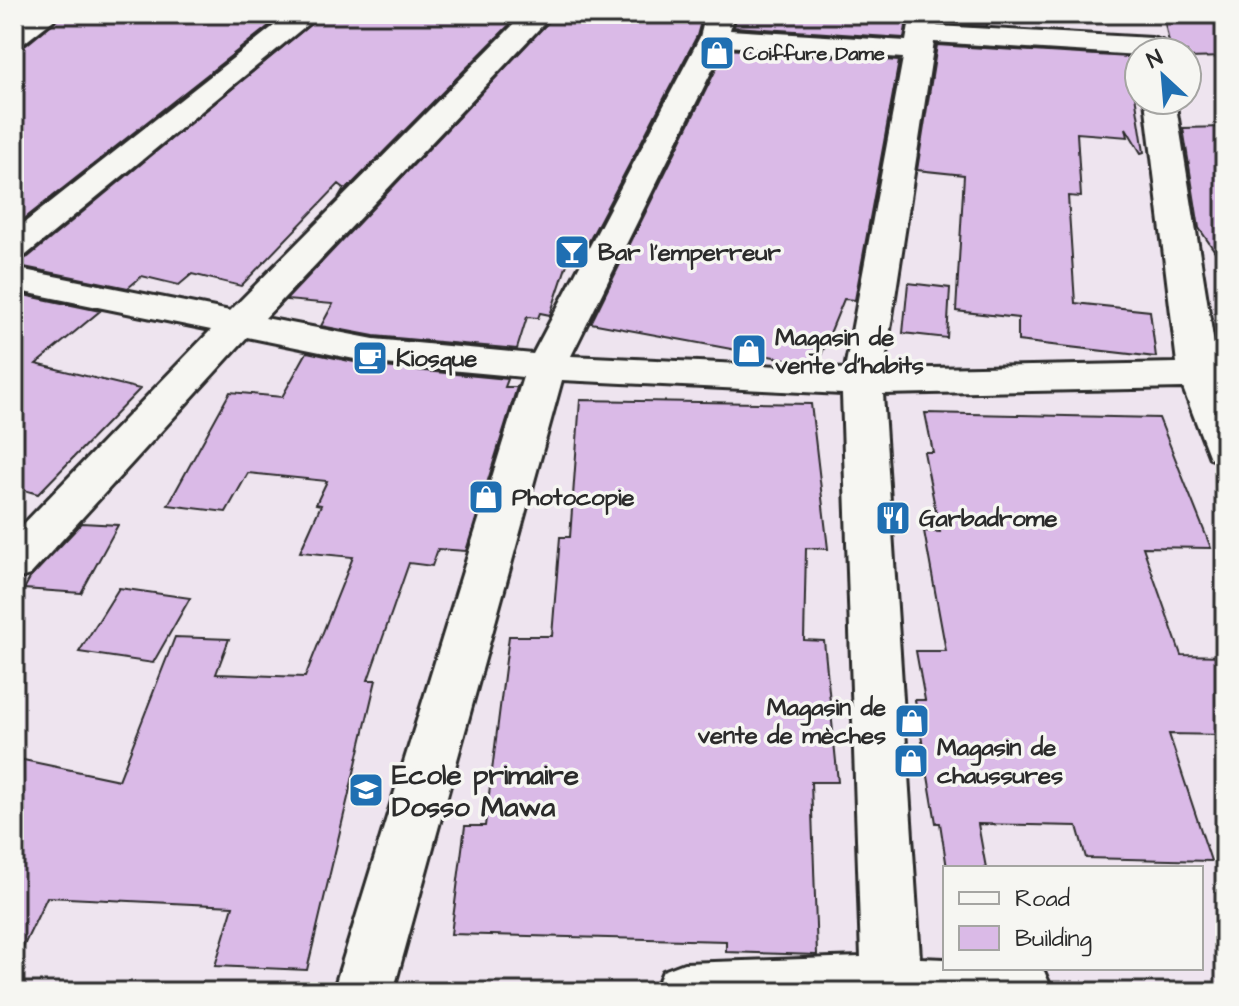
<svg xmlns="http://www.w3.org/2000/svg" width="1239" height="1006" font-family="'Architects Daughter',sans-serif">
<rect width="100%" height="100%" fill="#eee4ef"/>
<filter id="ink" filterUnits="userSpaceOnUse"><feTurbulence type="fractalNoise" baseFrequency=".0125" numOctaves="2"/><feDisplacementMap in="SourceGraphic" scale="16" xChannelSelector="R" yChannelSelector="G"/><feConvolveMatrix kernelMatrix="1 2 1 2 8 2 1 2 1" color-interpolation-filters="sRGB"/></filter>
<g filter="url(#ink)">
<path fill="#dabae7" stroke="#2b2b2b" stroke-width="2" d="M64,14H284L14,227V48L26,45Z
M323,14H520L338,198L344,188L339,184L241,286L192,274L179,285L142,276L128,288L14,265V262L28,257Z
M556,14H703L697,36L588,243L575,240L550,315L540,313L538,318L527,317L517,349L374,336L321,326L333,304L286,300Z
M737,14H908L904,38L734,27Z
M942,14H987V26L940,23Z
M1163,14H1225V57L1187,58V52H1171Z
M937,45L1129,57L1144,152L1141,153L1126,128L1128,137L1077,133L1081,197L1068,196L1075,303L1150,311L1156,357L1018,341V318L956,311L964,175L917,170Z
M726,49L899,61L855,300L844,299L817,365L591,323Z
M1225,127V266L1199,228L1183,128Z
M908,283L950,288L947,338L903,333Z
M14,293L100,311L36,364L140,389L38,494L14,487Z
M307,352L373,366L508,379L505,387H517L466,551L438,549L432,566L409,563L368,680H376L307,970L215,966L233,906L47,897L14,966V758L119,780L175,637L229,639L216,674L305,677L353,557L300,552L321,505L316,504L327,481L248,473L226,512L168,505L230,392L282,397Z
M580,400L811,404L828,549L806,548L804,640L824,641L838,782H811L817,955L726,952V941L451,934L465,826H485L509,636H552L560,537H570Z
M925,413L1159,418L1211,548L1143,547L1181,655L1225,656V735L1169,734L1211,861L1086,858L1077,826L978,824L986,868H947L940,823H936L915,700H925L916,651H946L924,531L940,532L924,452H933Z
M82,523L118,525L81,593L24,589L30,578Z
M119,588L190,598L153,663L79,652Z"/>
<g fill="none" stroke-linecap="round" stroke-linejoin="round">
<defs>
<path id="minor" d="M29,14H61L24,43L14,45V24Z
M289,14H320L26,255L14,259V231Z
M524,14H553L265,318L374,339L533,354L700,37L706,14H734L730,30L906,41L911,14H939L937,26L1152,38L1162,41L1166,47L1163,52H1139V55L934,42L884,369L1177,363L1145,100H1175L1217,363H1225V462L1210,458L1183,388L883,394L920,958L945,959V968H1036L1044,971L1053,992H654L663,971L684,963L861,957L842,394L562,380L393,992H333L523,377L374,363L247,337L30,575L14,580V534L211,330L14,290V268L230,311ZM724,46L903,58L845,369L571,356Z"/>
</defs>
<use href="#minor" stroke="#2b2b2b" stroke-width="6"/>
<use href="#minor" fill="#f6f6f2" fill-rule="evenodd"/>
</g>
</g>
<defs>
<symbol id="shop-square" viewBox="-11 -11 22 22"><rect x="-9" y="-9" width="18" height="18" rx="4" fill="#1f6fb2" stroke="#f6f6f2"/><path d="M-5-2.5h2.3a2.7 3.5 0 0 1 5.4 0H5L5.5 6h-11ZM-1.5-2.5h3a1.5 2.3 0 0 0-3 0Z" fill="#fff"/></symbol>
<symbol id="bar-square" viewBox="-11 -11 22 22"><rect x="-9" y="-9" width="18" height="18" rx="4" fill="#1f6fb2" stroke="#f6f6f2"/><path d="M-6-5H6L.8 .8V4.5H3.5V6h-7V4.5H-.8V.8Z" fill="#fff"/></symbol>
<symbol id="cafe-square" viewBox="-11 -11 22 22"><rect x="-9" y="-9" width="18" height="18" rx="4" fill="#1f6fb2" stroke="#f6f6f2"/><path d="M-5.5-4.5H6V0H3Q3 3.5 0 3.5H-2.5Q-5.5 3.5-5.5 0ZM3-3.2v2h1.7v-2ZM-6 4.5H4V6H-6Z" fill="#fff"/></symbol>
<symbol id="restaurant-square" viewBox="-11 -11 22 22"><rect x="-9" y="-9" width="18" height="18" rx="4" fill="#1f6fb2" stroke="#f6f6f2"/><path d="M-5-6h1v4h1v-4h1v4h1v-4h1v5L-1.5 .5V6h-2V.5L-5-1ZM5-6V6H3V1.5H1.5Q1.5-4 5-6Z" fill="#fff"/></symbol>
<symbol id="school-square" viewBox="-11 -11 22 22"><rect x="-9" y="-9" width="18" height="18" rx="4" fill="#1f6fb2" stroke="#f6f6f2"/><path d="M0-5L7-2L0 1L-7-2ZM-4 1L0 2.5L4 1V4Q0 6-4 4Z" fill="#fff"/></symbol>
</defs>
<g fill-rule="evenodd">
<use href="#shop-square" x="697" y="33" width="40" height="40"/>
<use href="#bar-square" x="552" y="232" width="40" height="40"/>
<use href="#shop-square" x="729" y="331" width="40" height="40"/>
<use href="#cafe-square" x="350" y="338" width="40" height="40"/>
<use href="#shop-square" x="466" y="477" width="40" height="40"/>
<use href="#restaurant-square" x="873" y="498" width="40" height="40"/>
<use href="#shop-square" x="892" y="701" width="40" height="40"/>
<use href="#shop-square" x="891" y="741" width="40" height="40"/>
<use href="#school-square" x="346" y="770" width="40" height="40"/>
</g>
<g text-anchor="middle" stroke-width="7" stroke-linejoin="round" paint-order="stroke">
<g font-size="20" font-weight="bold" fill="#2b2b2b" stroke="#f6f6f2" text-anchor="start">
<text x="743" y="60">Coiffure Dame</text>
</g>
<g font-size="24" font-weight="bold" fill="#2b2b2b" stroke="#f6f6f2" text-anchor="start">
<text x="598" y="260">Bar l'emperreur</text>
<text x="775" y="345">Magasin de<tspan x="775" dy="28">vente d'habits</tspan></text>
<text x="396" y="366">Kiosque</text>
<text x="512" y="505">Photocopie</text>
<text x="919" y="526">Garbadrome</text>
<text x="886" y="715" text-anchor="end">Magasin de<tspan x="886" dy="28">vente de mèches</tspan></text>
<text x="937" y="755">Magasin de<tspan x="937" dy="28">chaussures</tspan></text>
</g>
<g font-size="28" font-weight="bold" fill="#2b2b2b" stroke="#f6f6f2" text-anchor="start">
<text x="392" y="784">Ecole primaire<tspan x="392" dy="32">Dosso Mawa</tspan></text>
</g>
</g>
<rect width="1239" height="1006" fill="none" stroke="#f6f6f2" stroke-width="48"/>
<rect x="24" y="24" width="1191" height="958" fill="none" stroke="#2b2b2b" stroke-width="3" filter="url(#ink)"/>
<rect x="943" y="866" width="260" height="104" fill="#f6f6f2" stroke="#a5a5a2" stroke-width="2"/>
<rect x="959" y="892" width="40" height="12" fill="#f6f6f2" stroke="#a5a5a2" stroke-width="2"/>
<text x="1015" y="906" font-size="24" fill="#2b2b2b">Road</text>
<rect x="959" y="926" width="40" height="24" fill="#dabae7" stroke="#a5a5a2" stroke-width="2"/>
<text x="1015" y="946" font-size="24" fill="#2b2b2b">Building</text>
<g transform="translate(1163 76) rotate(334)"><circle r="38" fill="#f6f6f2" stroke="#a5a5a2" stroke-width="2"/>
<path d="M0-6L14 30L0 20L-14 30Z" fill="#1f6fb2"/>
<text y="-12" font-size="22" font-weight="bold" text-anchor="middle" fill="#2b2b2b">N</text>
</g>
</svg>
